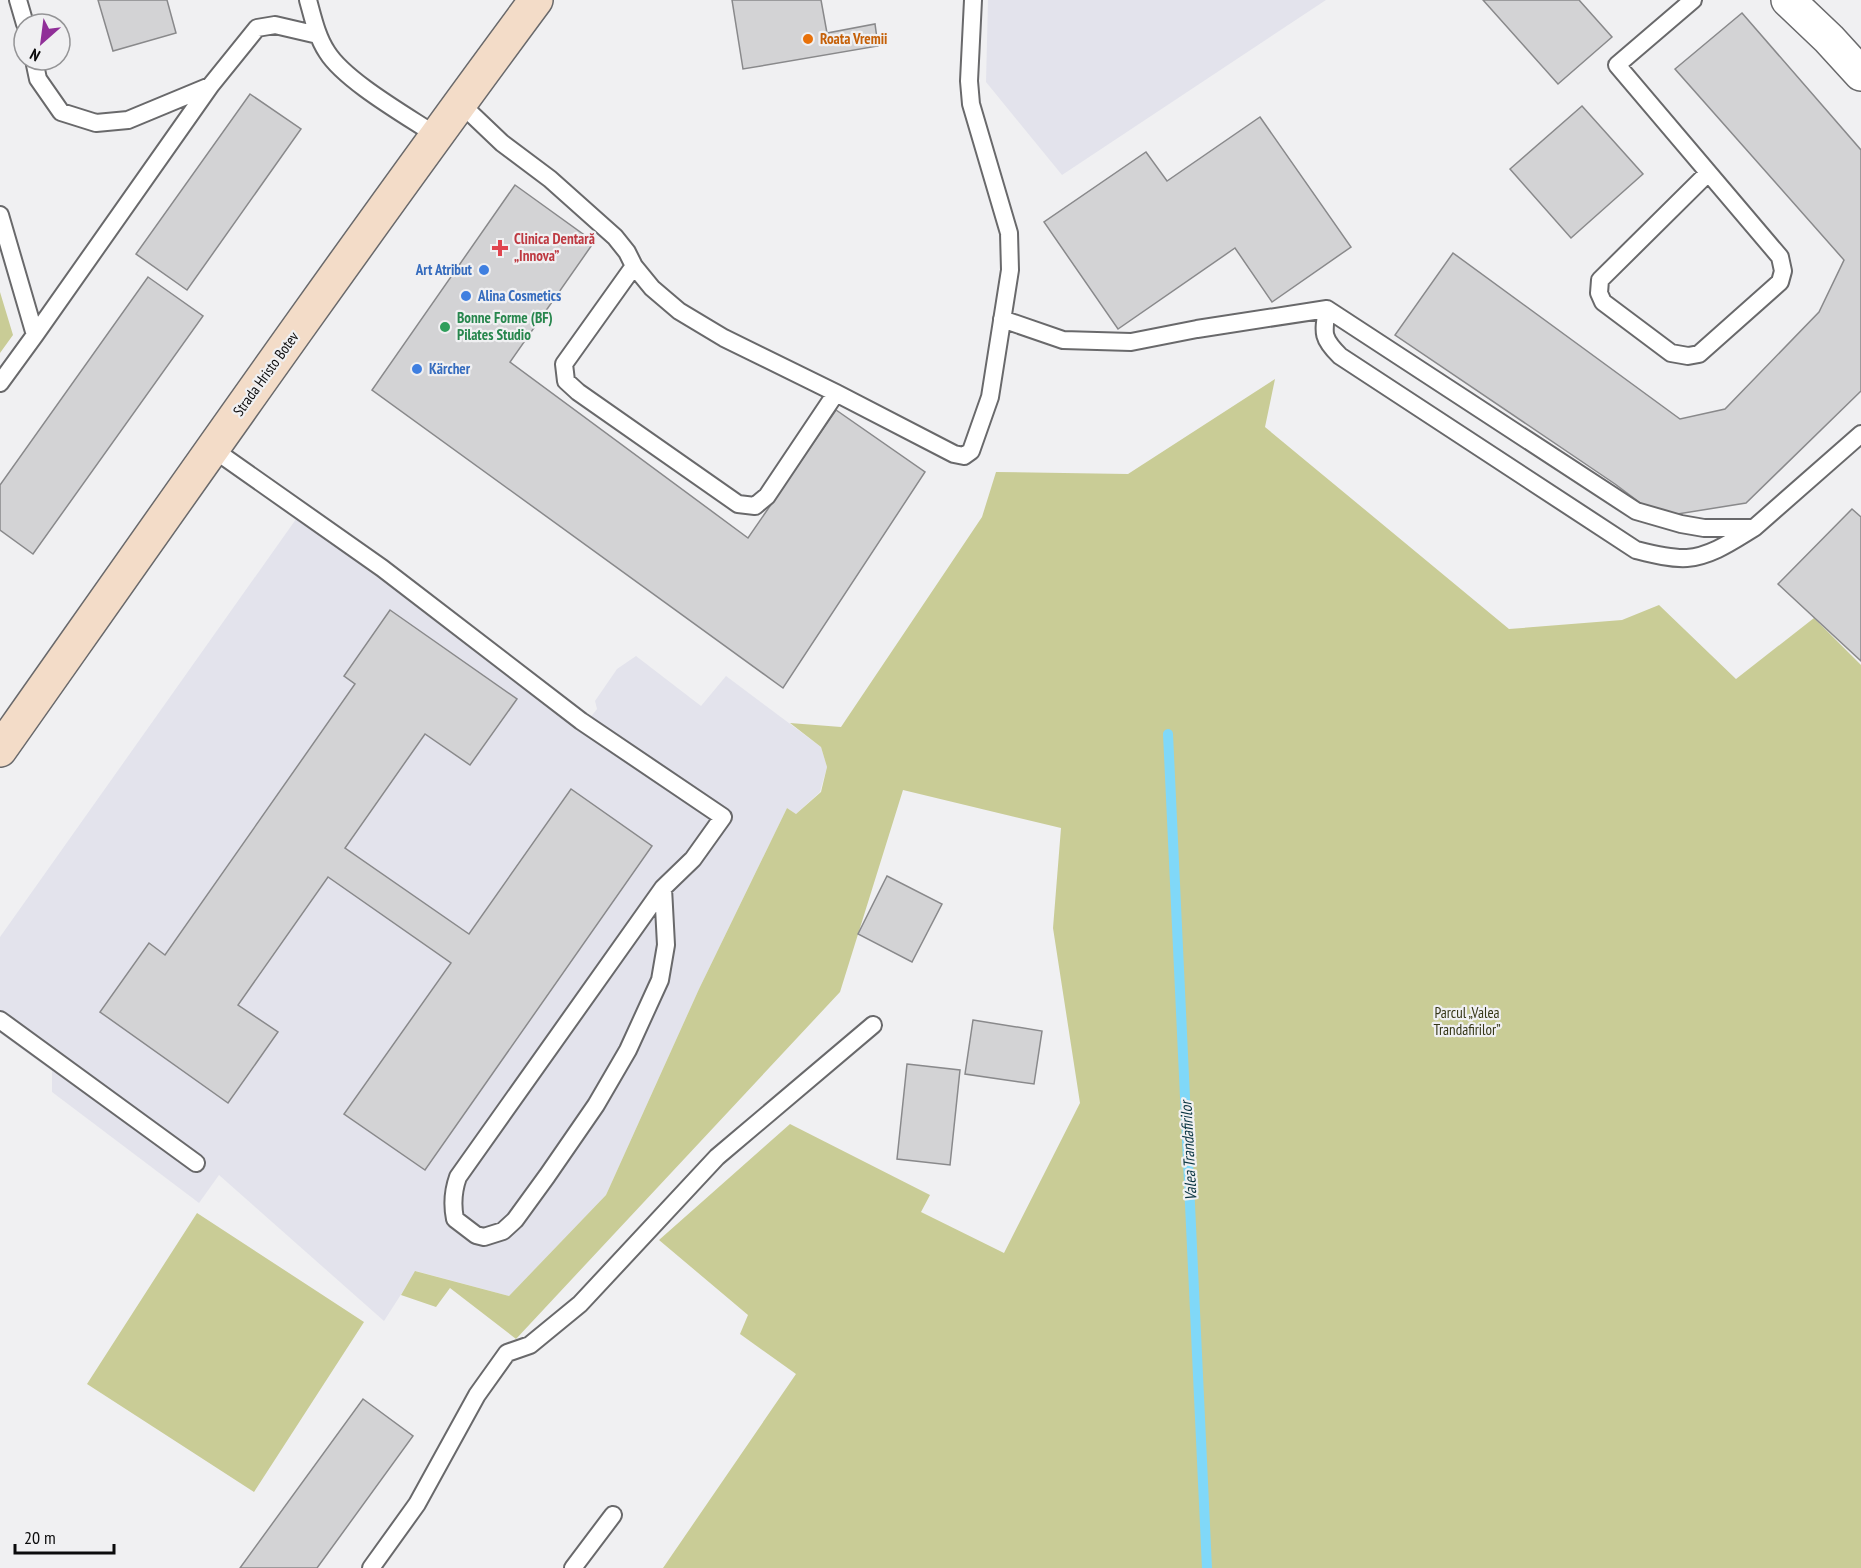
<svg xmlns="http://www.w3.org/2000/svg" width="1861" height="1568" font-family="'PT Sans Narrow',sans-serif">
<rect width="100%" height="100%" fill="#f0f0f2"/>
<path fill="#e3e3ec" d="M988,0H1326L1062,175L986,82Z
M306,505L590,718L597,709L595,701L617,669L636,656L701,706L726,676L821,747L827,767L820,792L796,814L787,808L699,989L606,1195L509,1296L416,1271L384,1321L219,1175L199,1203L52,1092V1071L0,1033V937Z"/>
<path fill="#c9cc96" d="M0,292L13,335L0,353Z
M1275,379L1265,427L1509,629L1622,620L1659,605L1736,679L1814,618L1861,665V1568H663L796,1374L740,1334L748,1315L659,1240L790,1124L930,1195L921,1212L1004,1253L1080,1103L1053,928L1061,828L903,790L840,992L516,1339L450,1288L436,1307L401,1295L415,1271L509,1296L606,1195L699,989L787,808L796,814L821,792L827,767L821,747L790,723L841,727L982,517L996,472L1128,474Z
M197,1213L364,1322L254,1492L87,1384Z"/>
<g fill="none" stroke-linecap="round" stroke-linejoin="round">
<path stroke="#80d8f8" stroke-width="10" d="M1168,734L1207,1568"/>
</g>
<path fill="#d3d3d5" stroke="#89898b" stroke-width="1.5" d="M98,0H167L176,33L113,51Z
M732,0H821L827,33L875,24L878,46L743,69Z
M1483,0H1579L1612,37L1558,84Z
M1742,13L1861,150V391L1746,503L1659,517L1615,484L1395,335L1453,253L1680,419L1725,409L1819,312L1844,260L1675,69Z
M250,94L301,129L187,290L136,254Z
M1582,106L1643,174L1571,238L1510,169Z
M1260,117L1351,247L1272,302L1235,248L1118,329L1044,222L1146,152L1167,181Z
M515,185L594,242L510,362L748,538L836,410L925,472L783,688L372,390Z
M148,277L203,316L33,554L0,530V485Z
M1852,509L1861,517V661L1778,584Z
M390,610L517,699L470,765L425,734L345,848L469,934L571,789L652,846L425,1170L344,1114L451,963L328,877L238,1005L278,1032L228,1103L100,1012L149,943L165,955L355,684L344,676Z
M887,876L942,904L912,962L858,934Z
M973,1020L1042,1031L1034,1084L965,1074Z
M907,1064L960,1070L950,1165L897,1159Z
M363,1399L413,1436L317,1568H240Z"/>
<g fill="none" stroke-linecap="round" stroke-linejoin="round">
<defs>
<path id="lane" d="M18,0L25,24
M308,0C313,18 317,37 327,52C345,81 407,116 437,136
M1693,0L1617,65L1780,257L1783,271L1780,282L1699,354L1688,356L1671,353L1603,302L1599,293L1600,280L1708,173
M34,60L38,79L61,112L96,123L128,120L210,86
M460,103L502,143L550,179L615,237L627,252L634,266L652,288L679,311L724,338L836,393L954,454L964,456L971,451L990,397L1010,270L1009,233L971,104L969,81L973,0
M0,215L35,335
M634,266L564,364L566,381L578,392L738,504L755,506L767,496L836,393
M1327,309L1636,511L1681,524L1704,528H1754L1861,434
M1002,319L1063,340L1131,342L1197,329L1327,309C1323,334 1322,338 1340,356L1636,550C1652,554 1671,559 1687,558C1712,556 1734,540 1754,528
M0,383L35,335L211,85L257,28L275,25L318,35
M213,449L382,568L581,721L723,817L693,859L663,888L458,1177C453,1191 452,1204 455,1219L476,1235L484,1237L503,1231L515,1220L547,1176L596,1105L628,1050L660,980L666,945L663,888
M0,1020L196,1163
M371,1568L417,1504L477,1395L507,1353L530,1345L580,1304L717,1157L873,1025
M573,1568L613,1515"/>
<path id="street" d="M1788,0L1829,39L1861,74"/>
<path id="secondary" d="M0,750C177,499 353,247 536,0"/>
</defs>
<use href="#lane" stroke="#69696b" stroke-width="20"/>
<use href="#street" stroke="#69696b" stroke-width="36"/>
<use href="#secondary" stroke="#69696b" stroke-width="36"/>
<use href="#lane" stroke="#fff" stroke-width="16"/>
<use href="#street" stroke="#fff" stroke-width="33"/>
<use href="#secondary" stroke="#f3dcc8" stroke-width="33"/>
</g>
<circle fill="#e8710a" stroke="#f0f0f2" stroke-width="2" cx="808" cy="39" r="6"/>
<path fill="#e0444e" stroke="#f0f0f2" stroke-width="2" d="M497 239h6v6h6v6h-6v6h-6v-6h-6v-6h6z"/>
<g fill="#3f7fe0" stroke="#f0f0f2" stroke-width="2">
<circle cx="484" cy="270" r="6"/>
<circle cx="466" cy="296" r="6"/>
<circle cx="417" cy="369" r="6"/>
</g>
<circle fill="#2e9e5b" stroke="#f0f0f2" stroke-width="2" cx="445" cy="327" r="6"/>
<g text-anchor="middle" stroke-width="4.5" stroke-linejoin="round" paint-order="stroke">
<g font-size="15" font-weight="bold" fill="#c56008" stroke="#f0f0f2" text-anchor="start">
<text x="820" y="44">Roata Vremii</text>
</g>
<g font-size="15" font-weight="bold" fill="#be3a42" stroke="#f0f0f2" text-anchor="start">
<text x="514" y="244">Clinica Dentară<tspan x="514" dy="17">„Innova”</tspan></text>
</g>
<g font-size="15" font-weight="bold" fill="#366cbe" stroke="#f0f0f2" text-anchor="start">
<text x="472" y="275" text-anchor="end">Art Atribut</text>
<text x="478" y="301">Alina Cosmetics</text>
<text x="429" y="374">Kärcher</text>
</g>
<g font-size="15" font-weight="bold" fill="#27864d" stroke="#f0f0f2" text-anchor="start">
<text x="457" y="323">Bonne Forme (BF)<tspan x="457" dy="17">Pilates Studio</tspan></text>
</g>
<g font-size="15" fill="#0b0b0c" stroke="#f0f0f2">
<text transform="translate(266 374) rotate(-54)" y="5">Strada Hristo Botev</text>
</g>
<g font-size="15" fill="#353616" stroke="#f0f0f2">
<text x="1467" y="1018">Parcul „Valea<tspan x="1467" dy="17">Trandafirilor”</tspan></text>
</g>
<g font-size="16" font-style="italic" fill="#06323f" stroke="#f0f0f2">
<text transform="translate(1188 1151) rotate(-93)" y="6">Valea Trandafirilor</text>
</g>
</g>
<g transform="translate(42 42) rotate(208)"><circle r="28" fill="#f0f0f2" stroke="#949496" stroke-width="1.5"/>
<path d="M0-4.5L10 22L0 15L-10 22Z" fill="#902f98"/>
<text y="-9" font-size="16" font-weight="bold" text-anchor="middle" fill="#0b0b0c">N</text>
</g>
<path d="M15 1544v9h99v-9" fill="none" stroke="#0b0b0c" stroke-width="3"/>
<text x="24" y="1544" font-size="18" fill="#0b0b0c" stroke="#f0f0f2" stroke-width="4.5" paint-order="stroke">20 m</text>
</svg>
